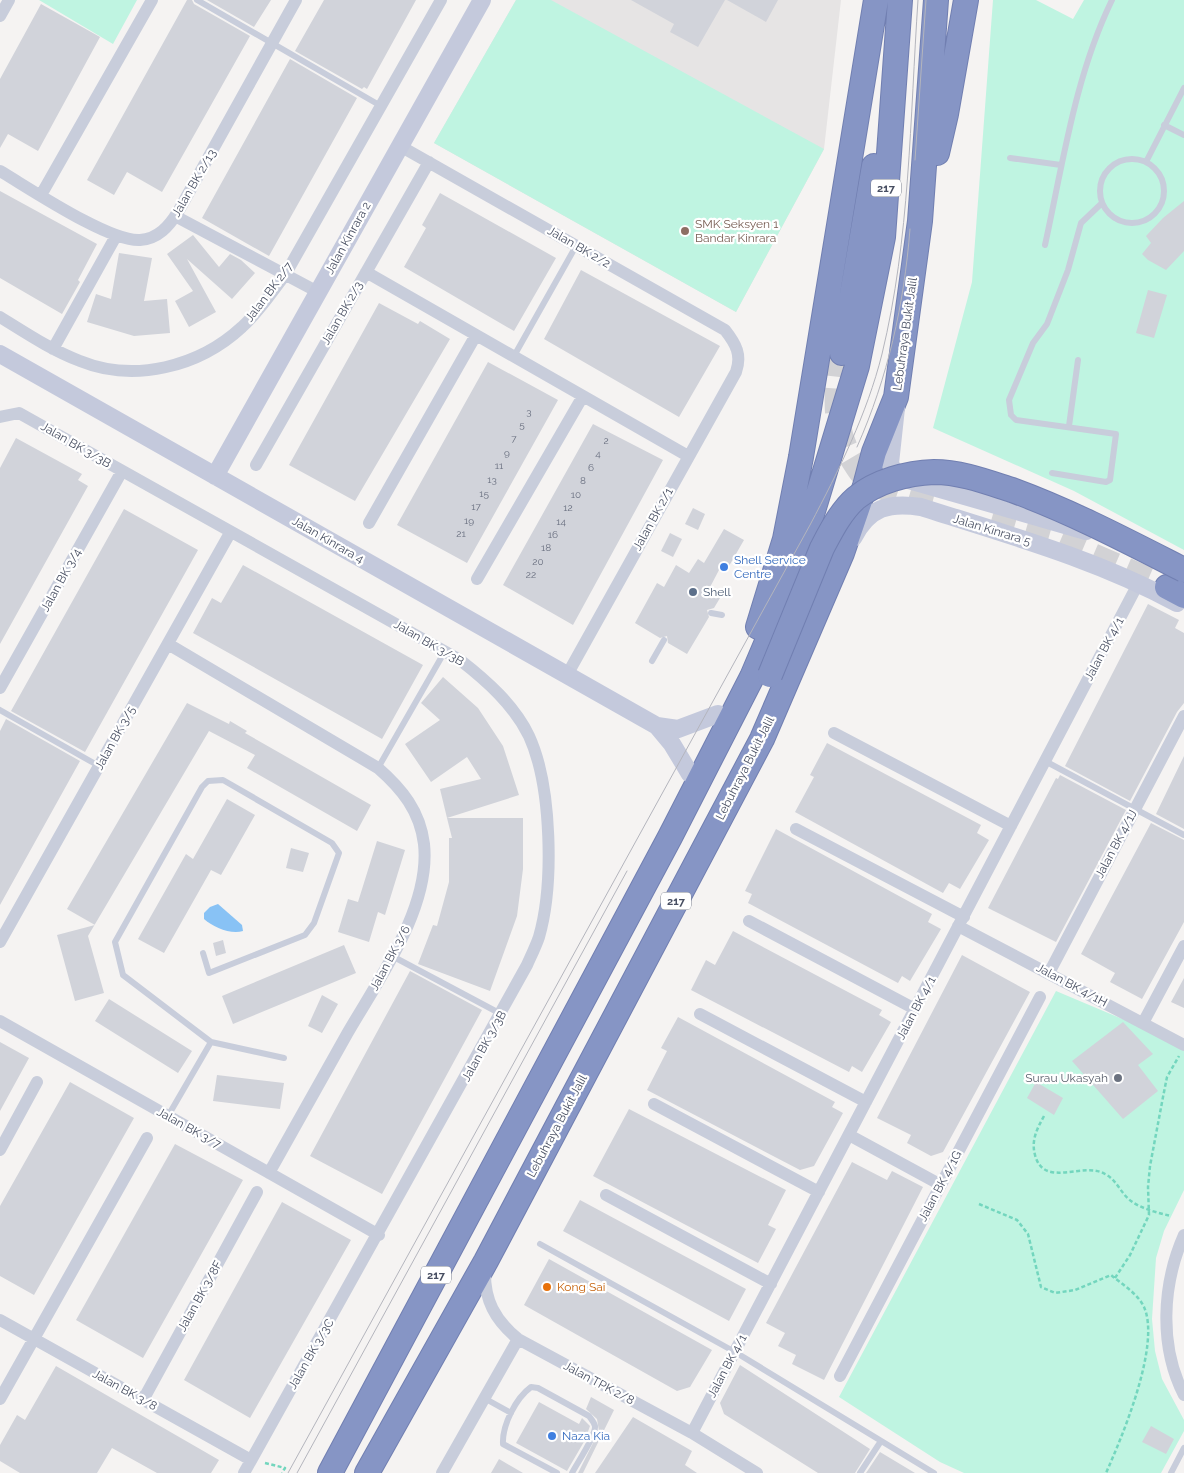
<svg xmlns="http://www.w3.org/2000/svg" width="1184" height="1473" font-family="Raleway,sans-serif">
<rect width="100%" height="100%" fill="#f5f3f2"/>
<path fill="#e6e4e4" d="M516,0H841L824,149L736,312L434,143Z"/>
<path fill="#bff4e1" d="M39,0H137L113,44Z
M516,0H551L824,149L736,312L434,143Z
M993,0H1036L1073,19L1084,0H1184V550L1074,491L933,428L972,282Z
M1056,991L1184,1045V1190L1164,1231L1156,1258L1152,1319L1155,1351L1162,1379L1184,1420V1431L1161,1473H964L940,1462L839,1397Z"/>
<path fill="#88c2f5" d="M218,904L242,925L243,931C231,935 213,927 204,919V913L210,907Z"/>
<path fill="#d1d3da" d="M187,0H192L194,4L250,36L162,192L127,172L114,195L87,180Z
M207,0H271L254,27Z
M324,0H416L367,89L364,87L362,89L295,51Z
M631,0H725L698,47L670,32L674,24Z
M727,0H778L766,22Z
M41,4L100,37L38,151L8,134L0,148V79Z
M290,59L357,98L269,256L202,218Z
M0,191L97,244L78,280L80,282L62,314L0,278Z
M440,193L556,258L514,331L404,267L426,228L422,225Z
M1184,201V251L1166,270L1148,260L1142,254L1151,243L1146,236L1163,218Z
M193,235L219,267L230,254L241,260L255,273L232,299L187,259L216,312L189,327L175,301L193,291L167,254Z
M119,253L152,258L144,301L167,299L170,333L134,336L87,322L96,294L111,299Z
M581,270L720,346L679,417L544,339Z
M1148,290L1167,295L1154,338L1136,333Z
M379,303L418,324L420,321L450,339L355,501L289,465Z
M488,362L558,400L467,563L397,525Z
M593,424L663,460L573,625L503,585Z
M16,438L82,474L78,480L88,486L0,644V468Z
M693,508L705,514L698,530L685,524Z
M124,509L198,550L85,752L11,711Z
M724,529L744,540L725,573L719,570L708,591L720,598L714,608L707,610L709,617L687,654L668,643L667,636L660,638L635,623L657,583L664,587L676,565L689,573L698,559L704,563Z
M670,533L682,539L673,557L661,551Z
M243,565L423,665L382,739L193,633L212,598L221,603Z
M1148,604L1179,620L1175,628L1184,633V703L1177,712L1130,801L1065,766Z
M443,677L478,708L503,746L519,795L447,818L440,789L481,779L467,757L431,782L405,744L440,720L421,703Z
M187,703L229,724L230,721L247,731L245,733L371,805L357,831L247,768L255,755L209,731L88,936L104,993L75,1001L57,935L95,925L67,909Z
M6,719L80,761L0,905V731Z
M827,743L981,825L977,833L989,840L960,889L949,883L943,893L795,812L814,777L810,775Z
M1184,756V829L1156,814Z
M1060,775L1126,810L1056,942L988,908L1056,778L1058,779Z
M227,799L255,815L221,875L211,870L164,953L138,939L186,854L193,859Z
M447,818H523V869L517,916L490,991L418,964L433,925L437,926L449,882V838H452Z
M1151,823L1184,840V922L1142,999L1110,982L1115,973L1081,954Z
M776,829L932,914L928,922L941,929L910,981L902,976L898,983L748,903L752,894L745,891Z
M377,841L405,850L385,915L378,912L369,942L338,932L348,899L358,902Z
M291,848L309,853L303,872L286,868Z
M733,931L882,1010L879,1015L891,1022L862,1072L852,1066L849,1072L691,990L706,960L715,965Z
M223,940L226,953L216,956L213,943Z
M344,945L356,973L233,1024L222,996Z
M962,955L1030,992L943,1152L931,1156L907,1143L911,1135L877,1118Z
M410,971L482,1010L382,1194L310,1156Z
M1184,978V1008L1171,1002Z
M322,995L338,1004L322,1033L308,1026Z
M109,999L192,1051L178,1073L95,1021Z
M678,1017L835,1102L832,1107L843,1113L814,1166L800,1170L647,1090L667,1051L661,1048Z
M1123,1022L1153,1054L1138,1065L1158,1091L1123,1119L1072,1061Z
M0,1042L29,1058L0,1111Z
M217,1075L284,1083L280,1109L213,1101Z
M70,1082L134,1118L34,1295L0,1276V1206Z
M1036,1082L1063,1098L1054,1115L1027,1098Z
M629,1109L786,1190L768,1225L776,1229L758,1263L593,1176Z
M175,1144L243,1180L143,1358L76,1320Z
M852,1162L887,1180L892,1171L923,1187L824,1380L792,1364L796,1355L778,1346L785,1333L766,1323Z
M580,1200L746,1289L729,1321L563,1231Z
M282,1202L351,1240L250,1418L184,1380Z
M549,1259L712,1350L690,1387L677,1391L524,1305Z
M740,1365L870,1449L855,1473H818L724,1414L720,1403Z
M56,1366L219,1460L211,1473H157L112,1448L97,1473H20L0,1461V1445L17,1415L25,1420Z
M591,1397L614,1410L583,1473H578L599,1431L597,1419L586,1409Z
M539,1402L579,1424L582,1418L590,1426L585,1440L567,1471L516,1443Z
M633,1417L692,1451L685,1465L697,1473H595Z
M1151,1426L1174,1439L1166,1454L1142,1442Z
M880,1452L915,1473H866Z
M499,1459L523,1473H491Z"/>
<g fill="none" stroke-linecap="round" stroke-linejoin="round">
<path stroke="#d2d2d5" stroke-width="24" stroke-dasharray="24 12" stroke-linecap="butt" d="M842,353C835,393 831,429 855,464C859,470 863,477 870,481C891,494 918,499 942,506
M991,521L1060,541L1167,587"/>
<defs>
<path id="highway" d="M937,153L946,114L966,0
M842,353L874,166
M1167,587L1184,596
M758,627L785,539L801,457L876,0
M330,1473L670,837L752,677L789,590L857,366L883,237L900,0
M367,1473L486,1261L762,739L842,553L865,486L874,452L896,397L920,221L936,0"/>
</defs>
<use href="#highway" stroke="#717fb1" stroke-width="26"/>
<path stroke="#73d6be" stroke-width="2.5" stroke-dasharray="4 2.5" stroke-linecap="butt" d="M1044,1116C1037,1129 1031,1140 1035,1155C1044,1189 1083,1161 1105,1174C1117,1180 1121,1194 1131,1201C1142,1209 1158,1213 1171,1216
M979,1204L1017,1220L1028,1234L1041,1287L1055,1293L1075,1290L1111,1275C1122,1284 1138,1294 1144,1307C1161,1345 1122,1437 1106,1473
M1115,1278L1130,1255L1149,1215L1148,1187L1150,1166L1163,1097L1167,1077L1179,1056
M265,1463L285,1468L282,1473"/>
<path stroke="#c8cddb" stroke-width="6" d="M197,0L381,106
M1164,125L1184,135
M1010,158L1061,165
M1100 191a32 32 0 1 1 64 0a32 32 0 1 1-64 0Z
M1146,162L1184,88
M1045,245C1063,163 1075,76 1112,0
M514,356L576,246
M1069,426L1078,360
M1052,473L1106,482L1110,480L1116,434L1016,420L1011,415L1009,400L1033,343L1047,324L1068,270L1081,223L1102,203
M711,613L722,615
M652,661L664,640
M0,710L99,766
M1045,761L1184,835
M378,768L445,651
M203,953L209,973L305,935L314,923L339,853L332,843L223,780L208,781L202,787L115,942L123,975L211,1042L284,1058
M392,956L501,1014
M168,1116L211,1042
M540,1244L735,1352L934,1473
M484,1398L511,1413
M557,1473L503,1444C502,1425 516,1398 531,1387L538,1388L589,1416C591,1419 594,1422 595,1426C596,1436 577,1463 572,1473
M860,1473L881,1441
M1171,1473L1184,1448"/>
<path stroke="#c8cddb" stroke-width="12" d="M0,16L9,0
M400,146L725,330C736,344 742,355 736,372L567,675
M0,171C29,188 109,242 140,240C158,239 169,226 178,212L296,0
M41,195L152,0
M175,216L318,292
M366,272L688,456
M0,317C26,333 51,350 80,361C134,383 199,367 242,327C259,312 271,293 285,275L441,0
M53,349L116,236
M0,417L19,413L460,660C487,681 514,705 529,736C552,786 554,885 539,937C536,946 531,956 527,965L244,1473
M256,465L429,162
M369,523L476,335
M477,579L583,396
M168,644L378,768C402,789 420,811 424,844C431,908 378,980 347,1034C321,1080 295,1126 269,1173
M0,688L122,471
M834,733L1011,826
M796,829L964,917
M749,921L915,1009
M958,926L1184,1045
M0,942L230,533
M1049,973L1184,716
M700,1014L866,1102
M0,1021L379,1235
M1143,1023L1184,946
M654,1104L819,1192
M849,1135L941,1185
M0,1150L37,1082
M606,1195L771,1284
M1184,1235C1162,1285 1159,1346 1184,1395
M485,1270C484,1300 495,1320 518,1339L692,1433L757,1473
M0,1320L251,1460
M840,1376L1040,997
M0,1399L147,1138
M143,1400L257,1192
M692,1433L1139,582
M442,1473L518,1339"/>
<path stroke="#c4c9dc" stroke-width="18" d="M0,354L657,726L672,744L690,774
M896,408L890,463L892,468L902,478L1086,531
M215,476L482,0
M853,538C869,507 889,502 921,507C1008,535 1096,559 1177,603
M657,726L678,729L718,714"/>
<use href="#highway" stroke="#8695c5" stroke-width="24"/>
<path stroke="#b4b5bd" stroke-width="1" d="M915,160L926,0
M857,447C888,377 904,305 910,229
M288,1473L810,525C839,470 867,414 882,354C910,239 910,118 918,0
M297,1473L627,871"/>
<defs>
<path id="highway-bridge" d="M770,675L822,548C831,531 841,511 856,498C877,481 907,473 934,472C961,472 987,482 1012,490C1072,512 1127,541 1184,570"/>
</defs>
<use href="#highway-bridge" stroke="#717fb1" stroke-width="26" stroke-linecap="butt"/>
<use href="#highway-bridge" stroke="#8695c5" stroke-width="24"/>
</g>
<circle fill="#8d6e63" stroke="#fff" stroke-width="2" cx="685" cy="231" r="5"/>
<g fill="#3f7fe0" stroke="#fff" stroke-width="2">
<circle cx="724" cy="567" r="5"/>
<circle cx="552" cy="1436" r="5"/>
</g>
<circle fill="#5c6f8a" stroke="#fff" stroke-width="2" cx="693" cy="592" r="5"/>
<circle fill="#6b7280" stroke="#fff" stroke-width="2" cx="1118" cy="1078" r="5"/>
<circle fill="#e8710a" stroke="#fff" stroke-width="2" cx="547" cy="1287" r="5"/>
<g text-anchor="middle" stroke-width="4.5" stroke-linejoin="round" paint-order="stroke">
<g font-size="10" fill="#6a7080">
<text x="529" y="415">3</text>
<text x="522" y="428">5</text>
<text x="514" y="442">7</text>
<text x="606" y="444">2</text>
<text x="507" y="456">9</text>
<text x="598" y="457">4</text>
<text x="499" y="469">11</text>
<text x="591" y="471">6</text>
<text x="492" y="483">13</text>
<text x="583" y="484">8</text>
<text x="484" y="497">15</text>
<text x="576" y="498">10</text>
<text x="476" y="510">17</text>
<text x="568" y="511">12</text>
<text x="469" y="524">19</text>
<text x="561" y="525">14</text>
<text x="461" y="537">21</text>
<text x="553" y="538">16</text>
<text x="546" y="551">18</text>
<text x="538" y="565">20</text>
<text x="531" y="578">22</text>
</g>
<g fill="#fff" stroke="#7f8491" stroke-width="1">
<rect x="871" y="179.5" width="30" height="17" rx="4"/>
<rect x="661" y="892.5" width="30" height="17" rx="4"/>
<rect x="421" y="1266.5" width="30" height="17" rx="4"/>
</g>
<g font-size="11" font-weight="bold" fill="#484f62">
<text x="886" y="192">217</text>
<text x="676" y="905">217</text>
<text x="436" y="1279">217</text>
</g>
<g font-size="12" fill="#484f62" stroke="#fff">
<text transform="translate(194 183) rotate(-60)" y="4">Jalan BK 2/13</text>
<text transform="translate(348 238) rotate(-61)" y="4">Jalan Kinrara 2</text>
<text transform="translate(579 247) rotate(30)" y="4">Jalan BK 2/2</text>
<text transform="translate(269 292) rotate(-53)" y="4">Jalan BK 2/7</text>
<text transform="translate(342 313) rotate(-60)" y="4">Jalan BK 2/3</text>
<text transform="translate(905 334) rotate(-82)" y="4">Lebuhraya Bukit Jalil</text>
<text transform="translate(76 445) rotate(30)" y="4">Jalan BK 3/3B</text>
<text transform="translate(653 519) rotate(-61)" y="4">Jalan BK 2/1</text>
<text transform="translate(992 530) rotate(17)" y="4">Jalan Kinrara 5</text>
<text transform="translate(328 540) rotate(30)" y="4">Jalan Kinrara 4</text>
<text transform="translate(61 580) rotate(-61)" y="4">Jalan BK 3/4</text>
<text transform="translate(429 643) rotate(30)" y="4">Jalan BK 3/3B</text>
<text transform="translate(1104 649) rotate(-62)" y="4">Jalan BK 4/1</text>
<text transform="translate(115 738) rotate(-61)" y="4">Jalan BK 3/5</text>
<text transform="translate(745 768) rotate(-63)" y="4">Lebuhraya Bukit Jalil</text>
<text transform="translate(1116 844) rotate(-62)" y="4">Jalan BK 4/1J</text>
<text transform="translate(390 958) rotate(-62)" y="4">Jalan BK 3/6</text>
<text transform="translate(1072 985) rotate(28)" y="4">Jalan BK 4/1H</text>
<text transform="translate(916 1008) rotate(-62)" y="4">Jalan BK 4/1</text>
<text transform="translate(484 1046) rotate(-61)" y="4">Jalan BK 3/3B</text>
<text transform="translate(557 1126) rotate(-62)" y="4">Lebuhraya Bukit Jalil</text>
<text transform="translate(189 1128) rotate(29)" y="4">Jalan BK 3/7</text>
<text transform="translate(940 1186) rotate(-62)" y="4">Jalan BK 4/1G</text>
<text transform="translate(200 1296) rotate(-61)" y="4">Jalan BK 3/8F</text>
<text transform="translate(311 1354) rotate(-60)" y="4">Jalan BK 3/3C</text>
<text transform="translate(727 1366) rotate(-62)" y="4">Jalan BK 4/1</text>
<text transform="translate(599 1383) rotate(28)" y="4">Jalan TPK 2/8</text>
<text transform="translate(125 1390) rotate(29)" y="4">Jalan BK 3/8</text>
</g>
<g font-size="12" fill="#785e54" stroke="#fff" text-anchor="start">
<text x="695" y="228">SMK Seksyen 1<tspan x="695" dy="14">Bandar Kinrara</tspan></text>
</g>
<g font-size="12" fill="#366cbe" stroke="#fff" text-anchor="start">
<text x="734" y="564">Shell Service<tspan x="734" dy="14">Centre</tspan></text>
<text x="562" y="1440">Naza Kia</text>
</g>
<g font-size="12" fill="#4e5e75" stroke="#fff" text-anchor="start">
<text x="703" y="596">Shell</text>
</g>
<g font-size="12" fill="#5b616d" stroke="#fff" text-anchor="end">
<text x="1108" y="1082">Surau Ukasyah</text>
</g>
<g font-size="12" fill="#c56008" stroke="#fff" text-anchor="start">
<text x="557" y="1291">Kong Sai</text>
</g>
</g>
</svg>
